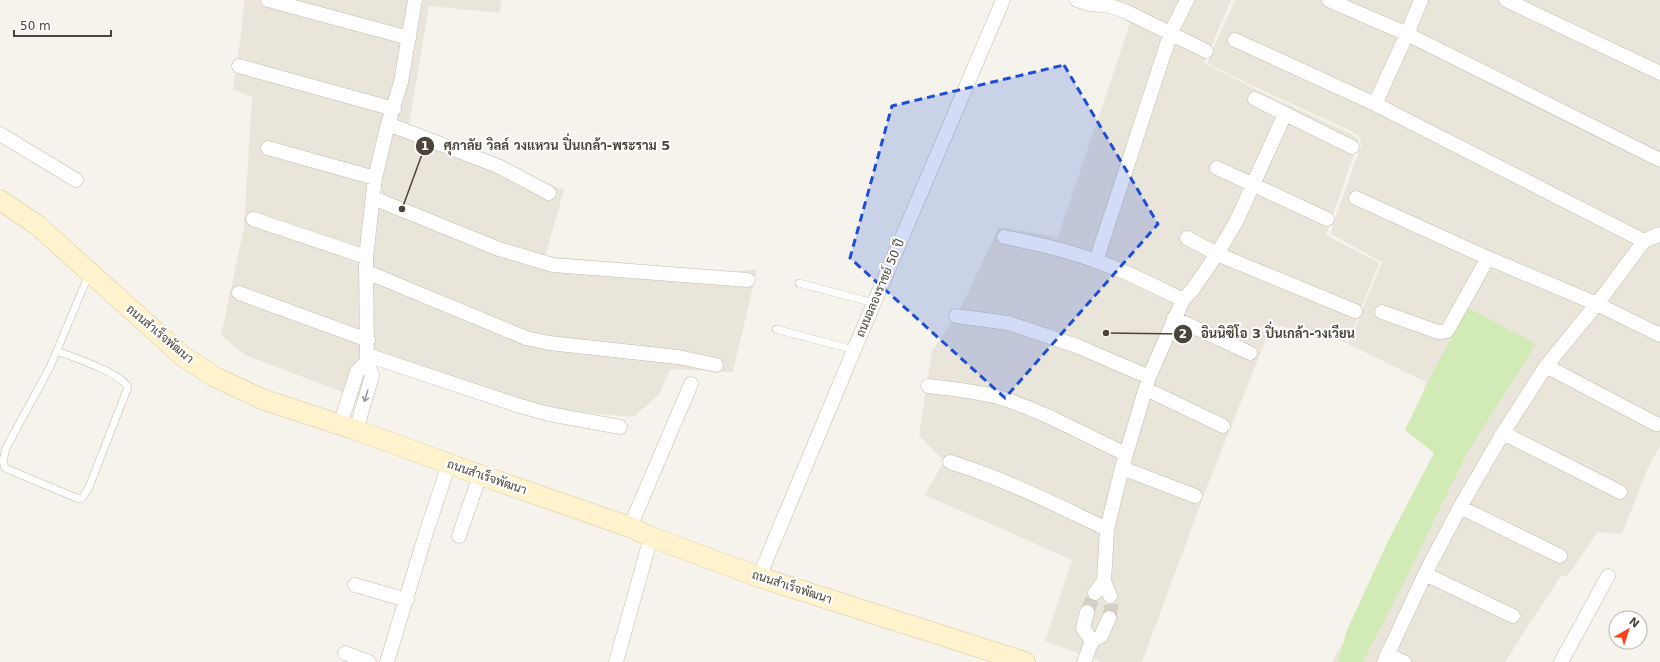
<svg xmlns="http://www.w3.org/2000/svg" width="1660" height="662" font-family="'DejaVu Sans',Sarabun,sans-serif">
<rect width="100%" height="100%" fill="#f6f3ec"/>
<path fill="#eae5da" d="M244,0H501L500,13L429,6L409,124L564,190L545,256L731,272L757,269L733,372L670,369L660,393L634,417L537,408L379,353L366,401L245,355L221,335L244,228L252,97L233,90L242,27Z
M1100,0H1231L1204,63L1263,93L1351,134L1359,140L1326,235L1379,263L1347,343L1272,324L1208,484L1142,662H1102L1045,641L1072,560L925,495L944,461L919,435L932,351L961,307L999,227L1058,237L1130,23Z
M1235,0H1660V446L1647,470L1622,534L1598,532L1568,575L1560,577L1505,662H1333V659L1363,612L1446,454L1411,428L1426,382L1348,344L1382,262L1331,234L1334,221L1361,146L1360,137L1351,131L1251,85L1207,63Z"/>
<path fill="#d2eab5" d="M1468,308L1536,344L1467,453L1407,576L1363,662H1338L1347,630L1389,539L1434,453L1405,430L1435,368Z"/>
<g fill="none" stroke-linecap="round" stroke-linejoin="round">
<path stroke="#d4d0c8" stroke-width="14" stroke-dasharray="14 7" stroke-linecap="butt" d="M1087,612L1095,593
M1109,618L1111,608L1110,596"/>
<defs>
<path id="lane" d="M799,283L874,303
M776,329L854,350
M57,351C75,358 119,372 128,387L89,487L83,497L79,499L5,468L3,461L6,448L50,367L89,274"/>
<path id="street" d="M268,0L409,38
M1077,0L1090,4L1110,6L1125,11L1206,51
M1329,0L1407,34L1660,160
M1506,0L1660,73
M1235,40L1375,104L1644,241
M239,66L394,109
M1255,99L1352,147
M1375,104L1407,34L1421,0
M388,124L498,166L549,193
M0,134L76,180
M268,148L375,178
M1217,168L1327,219
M373,198L499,249L553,265L748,280
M1356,198L1488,258L1597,304L1660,335
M253,219L366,257
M1004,237C1035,243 1066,250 1096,261C1126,271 1155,286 1183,300
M1187,238L1217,254L1355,311
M1096,261L1171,32L1187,0
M367,272L526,338L549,343L678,357L716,365
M239,293L368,340
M1382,312L1438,332L1447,331L1488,258
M956,316L1008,323L1077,346L1149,377
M1174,318L1250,353
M367,355L517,405L549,414L620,427
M1546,366L1656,424
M928,386C952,389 975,391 998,397C1041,410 1085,435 1126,454
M1146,389L1223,426
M340,425L357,372L367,361
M356,430L372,376L367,361L366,257L375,178L388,124L401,82L415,0
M1503,433L1620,492
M950,462C1005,479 1056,505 1107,529
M1122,468L1195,496
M1460,507L1560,556
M630,527L691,384
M459,536L480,475
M1425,574L1513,616
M759,577L854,350L1003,0
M355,585L407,600
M1095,593L1104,581
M1110,596L1104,581L1107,529L1122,468L1149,377L1183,300L1193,289L1217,254L1236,222L1285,114
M1087,612L1083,628L1092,641
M345,653L369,662
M1387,655L1404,662
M387,662L426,533L449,464
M616,662L651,537
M1084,662L1092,641L1101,636L1109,618
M1384,662L1425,574L1460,507L1503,433L1546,366L1597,304L1644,241L1660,234
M1561,662L1608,576"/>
<path id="secondary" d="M0,200L37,225L184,357L215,377L262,399L356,430L480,475L630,527L651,537L759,577L1025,662"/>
</defs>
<use href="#lane" stroke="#c2bbae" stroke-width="8"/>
<use href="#street" stroke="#c2bbae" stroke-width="15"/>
<use href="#secondary" stroke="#d6c79b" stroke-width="21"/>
<use href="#lane" stroke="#fff" stroke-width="7"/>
<use href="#street" stroke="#fff" stroke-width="14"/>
<use href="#secondary" stroke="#fff3cd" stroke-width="20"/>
</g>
<defs><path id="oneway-shaft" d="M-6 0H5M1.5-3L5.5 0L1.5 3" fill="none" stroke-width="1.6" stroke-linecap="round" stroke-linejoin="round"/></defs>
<use stroke="#9c9892" href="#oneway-shaft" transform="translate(366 396) rotate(107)"/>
<path fill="#1d4ed8" fill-opacity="0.2" stroke="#1d4ed8" stroke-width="3" stroke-dasharray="8 5" stroke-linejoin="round" d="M1064,65L1158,224L1005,398L850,258L892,106Z"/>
<g text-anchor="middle" stroke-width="4" stroke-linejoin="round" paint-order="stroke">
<g font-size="12" fill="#4b4439" stroke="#fff">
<text transform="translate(880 288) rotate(-67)" y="4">ถนนฉลองราชย์ 50 ปี</text>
<text transform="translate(160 334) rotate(40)" y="4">ถนนสำเร็จพัฒนา</text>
<text transform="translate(487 477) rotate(19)" y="4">ถนนสำเร็จพัฒนา</text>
<text transform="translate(792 587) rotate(18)" y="4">ถนนสำเร็จพัฒนา</text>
</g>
</g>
<path fill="none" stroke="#4b4439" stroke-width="1.5" d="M402 209L425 146M1106 333L1183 334"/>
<g fill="#4b4439" stroke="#fff" stroke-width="1.5">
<circle cx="402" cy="209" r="4"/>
<circle cx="1106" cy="333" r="4"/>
<circle cx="425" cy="146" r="10"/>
<circle cx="1183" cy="334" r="10"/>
</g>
<g font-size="12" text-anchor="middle" font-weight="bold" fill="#fff">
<text x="425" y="150">1</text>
<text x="1183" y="338">2</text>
</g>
<g font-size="13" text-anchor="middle" font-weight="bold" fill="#4b4439" stroke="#fff" stroke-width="4" stroke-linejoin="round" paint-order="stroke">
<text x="557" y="150">ศุภาลัย วิลล์ วงแหวน ปิ่นเกล้า-พระราม 5</text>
<text x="1278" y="338">อินนิซิโอ 3 ปิ่นเกล้า-วงเวียน</text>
</g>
<g transform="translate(1628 630) rotate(39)"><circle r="19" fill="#ffffff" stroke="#b7b4b0"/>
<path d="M0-3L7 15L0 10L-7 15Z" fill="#fc3f1d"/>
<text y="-6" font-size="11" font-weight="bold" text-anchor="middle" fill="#4b4439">N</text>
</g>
<path d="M14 30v6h97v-6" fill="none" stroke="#4b4439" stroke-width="2"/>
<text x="20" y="30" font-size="12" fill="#4b4439" stroke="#ffffff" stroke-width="3" paint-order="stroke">50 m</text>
</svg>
